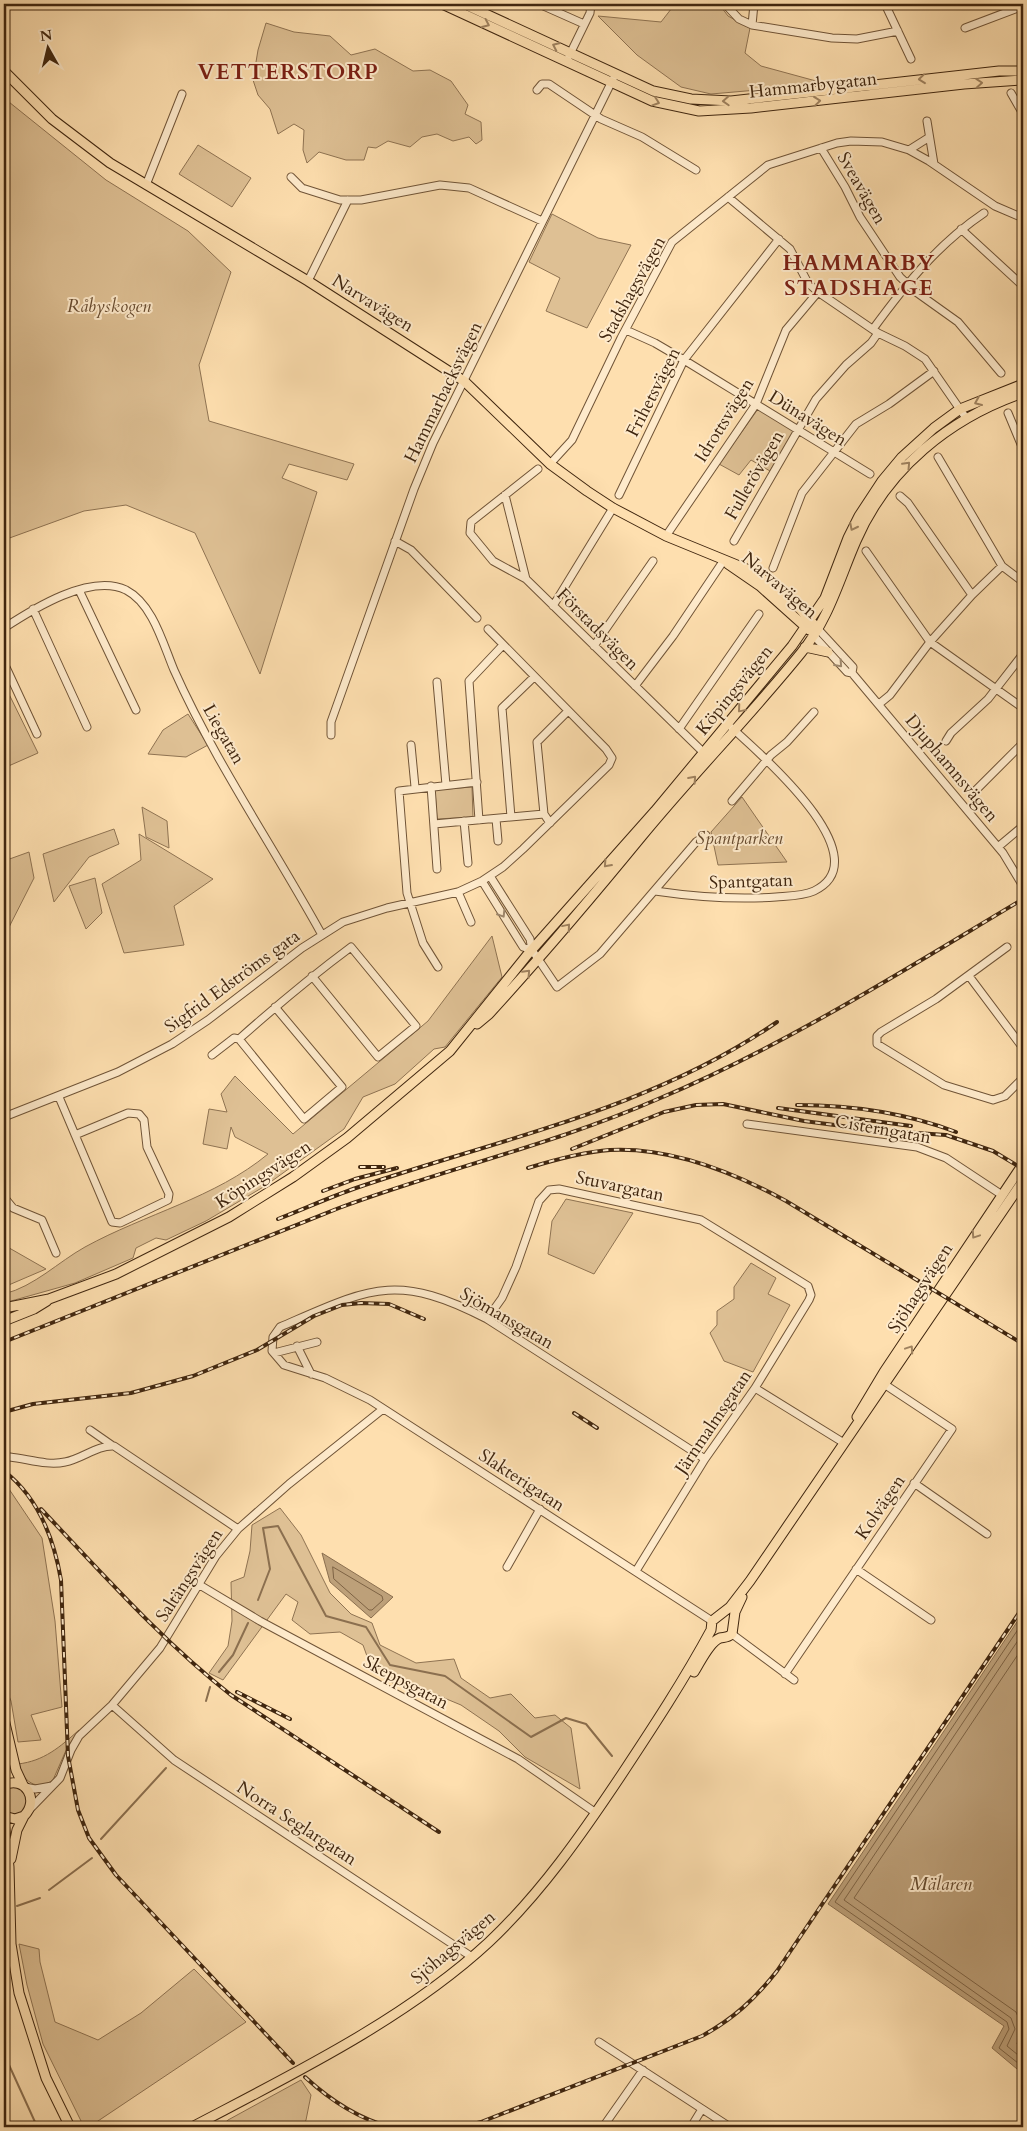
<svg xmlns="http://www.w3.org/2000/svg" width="1027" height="2131" font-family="Cardo,serif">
<rect width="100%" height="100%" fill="#fedfaf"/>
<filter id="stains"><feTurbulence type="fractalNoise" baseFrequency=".004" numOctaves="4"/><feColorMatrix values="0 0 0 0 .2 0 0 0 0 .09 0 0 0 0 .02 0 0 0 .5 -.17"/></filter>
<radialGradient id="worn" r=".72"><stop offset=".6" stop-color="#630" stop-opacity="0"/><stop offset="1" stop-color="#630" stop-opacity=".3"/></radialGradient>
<path fill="#dec094" stroke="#8f7352" d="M675,4H719L728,16L750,28L745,53L761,66L827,84L711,94L681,87L637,55L598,16L661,22Z
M266,23L294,32L330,36L351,55L375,49L413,71L430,70L451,81L468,105L465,114L481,122L482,140L476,144L469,137L453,141L437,134L422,137L410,147L388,141L376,148L368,147L364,160H346L319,152L307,163L303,150L304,130L294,124L278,134L270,109L258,95L253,80L258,50Z
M4,98L106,180L188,231L231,272L199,365L209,421L354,464L347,480L289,464L282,478L317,492L260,674L195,533L126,505L84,511L4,540Z
M198,145L251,178L232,207L179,174Z
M552,214L598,238L631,245L587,328L546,311L560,278L529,262Z
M758,409L794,430L770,471L751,460L739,475L719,464Z
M4,684L38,753L4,768Z
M188,714L208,745L186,757L148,754L163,730Z
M472,787L473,817L437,819L435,790Z
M742,797L787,862L718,865L711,832Z
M142,807L167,821L169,848L146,837Z
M114,829L119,844L89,857L54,902L43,854Z
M139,834L213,879L174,906L184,945L124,953L102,884L141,860Z
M29,852L34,878L4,937V861Z
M95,878L102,913L86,929L69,886Z
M492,936L502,977L445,1047L434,1049L395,1084L363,1097L344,1129L265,1186L206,1221L166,1240L156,1238L136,1248L133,1258L75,1283L4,1303V1294C35,1286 58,1262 85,1247C145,1214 215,1198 268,1154L235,1137L231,1127L227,1149L203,1144L209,1109L227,1112L221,1094L235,1076L293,1134L428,1021Z
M566,1199L633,1213L594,1274L548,1254L552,1221Z
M4,1245L46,1269L4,1287Z
M751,1263L776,1278L768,1294L790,1305L753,1372L724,1361L710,1333L717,1325V1311L734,1299V1287Z
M9,1489L42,1538L55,1621L62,1707L31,1715L41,1740L18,1742L11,1701L4,1684V1492Z
M280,1508L301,1535L330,1593L351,1614L372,1623L380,1645L416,1663L454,1659L461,1678L490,1698L511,1694L535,1718L555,1715L571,1728L580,1789L525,1757L499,1731L461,1705L420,1688L396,1685L372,1670L363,1645L340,1632L310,1634L292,1620L298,1602L286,1594L223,1680L209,1673L228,1646L232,1621L231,1582L244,1577L250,1551L252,1525Z
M79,1730L67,1748L53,1780C36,1792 23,1781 18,1764C44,1761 60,1747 79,1730Z
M11,1787C31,1787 33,1809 14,1816L4,1811V1791Z
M19,1944L39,1949L40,1962L55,2022L98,2040L141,2013L194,1969L246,2022L89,2127H84L43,2044L27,1985Z
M301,2080L311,2095L306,2120L302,2127H220L228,2120Z"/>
<path fill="#bda079" stroke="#8b6f4f" d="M322,1553L393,1597L371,1618L330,1582Z
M1023,1613V2074L992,2048L1004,2026L828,1904Z"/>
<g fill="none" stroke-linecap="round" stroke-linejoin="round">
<path stroke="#7e6344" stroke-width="1" d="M333,1567L382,1596L383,1600L372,1610H369L334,1579Z
M1023,1622L835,1902L1007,2022L1009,2029L999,2048L1023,2067
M1023,1633L844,1900L1011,2018L1015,2029L1007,2046L1023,2059
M1023,1647L854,1898L1016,2012L1022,2026L1017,2044L1023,2050"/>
<path stroke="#8b6f4f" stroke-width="2" d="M258,1600L270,1569L263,1528L278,1526L326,1616L366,1627L390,1665L445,1676L531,1737L566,1718L586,1724L612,1756
M219,1672L233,1655L248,1623
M206,1701L210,1687
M101,1839L166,1768
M49,1890L92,1858
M17,1906L40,1898
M4,2054L35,2122"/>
<defs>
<path id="minor" d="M539,4L584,24
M725,4L739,19L752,25L832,38L857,39L898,31
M885,4L911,59
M752,25L754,4
M965,28L1023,6
M569,56L590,13L591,4
M537,90L542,84H549L601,119L642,137L696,170
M1011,93L1023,114
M927,121L934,164
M821,148L845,187L860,217L900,277L916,292L958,322L1001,373
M909,150L928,138
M291,177L302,188L340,200H361L440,185L469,188L542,221
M146,185L182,94
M728,197L790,249L808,283L818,292L878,333L905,346L925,359L966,418
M961,229L1023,286
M308,281L348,200
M873,329C906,284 938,244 984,213
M626,330L655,343L684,360L870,474
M1008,413L1023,449
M938,457L1002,566L1023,582
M550,464L572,440L621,338L672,242L768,165L837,143L851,141L882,142L909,150L929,161L995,206L1023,218
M505,495L526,579L707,756
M619,495L684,360L779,239
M900,496L908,503L972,595
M666,536L756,404L786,330L818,292
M395,541L411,550L477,618
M734,541L816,399L846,365L871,343L878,333
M866,551L930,642L1023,708
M773,568L802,493L856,424L889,404L934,371
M526,579L493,561L470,533L471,522L538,469
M79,590L136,710
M553,606L613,508
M33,609L87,727
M4,628C33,609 90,573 126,590C153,604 163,644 174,670C215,762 273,846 322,935
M818,629L853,667L852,673
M814,636L847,672L852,673L1003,853L1023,886
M594,646L653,561
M4,663L37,734
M437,682L446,785
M635,686L673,636L724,560
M879,704L890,695L930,642L972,595L1002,566
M679,729L759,614
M331,735V722L414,489L433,443L613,79
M946,741L951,733L988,699L1023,654
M411,745L415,787
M431,786L437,869
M974,792L1023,743
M732,801L771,755L787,742L814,712
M544,814L537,742L568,711
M511,817L502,708L534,677
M496,819L498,841
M479,820L469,681L503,645
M464,821L468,863
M434,824L544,814L550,823
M998,847L1023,826
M490,876L530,939L532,950L557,987L600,954L696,842L706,835
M482,881L523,947L532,950
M655,891C696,897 735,900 776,897C788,896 803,896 814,891C883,858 758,752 732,728
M458,892L471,922
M1007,947L936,999L881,1032L877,1036V1044L944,1085L993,1100L1005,1096L1023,1078
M438,967L423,943L407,893L399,791L477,782
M969,976L1023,1048
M239,1039C275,1007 312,976 351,947L416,1026L378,1057L312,976
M239,1039L304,1119L342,1087L275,1007
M212,1055L234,1038L239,1039
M59,1097L112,1222L120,1223L168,1200L169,1194L147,1147L144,1120L139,1114L128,1113L75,1135
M4,1117L118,1072L172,1044L208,1020L302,948L343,922L387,908L458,892L482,881L503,867L523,849L609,765L612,758L606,749L488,629
M747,1124L917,1147L946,1158L1002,1195
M4,1197L13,1208L42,1220L56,1253
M487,1319L502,1298L516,1267L539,1201L549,1190L559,1189L701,1220L808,1286L811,1295L809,1300L755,1388L705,1459L636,1571
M297,1346L311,1374
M274,1353L317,1342
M755,1388L844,1443
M90,1430L113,1446
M10,1457C28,1459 48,1466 65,1462C82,1459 97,1445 114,1446L238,1529
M705,1459L487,1319C395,1271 368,1289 280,1327L273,1337L272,1351L284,1365L325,1378L370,1400L712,1621
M914,1483L987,1534
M507,1567L540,1509
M856,1569L931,1620
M198,1584L260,1621L518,1759L596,1813
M732,1634L794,1680
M785,1674L952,1429L881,1382
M112,1705L174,1760L472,1957
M25,1787L35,1789L52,1786
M29,1810L60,1778L71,1750L79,1736L112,1705L160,1648L216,1556L238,1529L289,1484L383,1409
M599,2042L730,2127
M603,2127L643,2070
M691,2127L702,2109"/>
<path id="major" d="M442,4L652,101L699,111L751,108L964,84L1023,80
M464,4L653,91L691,99L731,101L999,71H1023
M4,71L52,119L110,163L308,281L464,381L550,464L587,491L613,508L666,536L754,572L800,609L818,629
M728,564L760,586L809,630
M805,647L828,652
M477,1024L489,1014C542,956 592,897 642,836C693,774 750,716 801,653C829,619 839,580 856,541C887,469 950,418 1023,393
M4,1308L49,1299L116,1274L229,1217L293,1177L347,1138L450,1051L528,954L655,811L792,646L825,598L848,538L859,516L882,481L902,457L934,428L960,409L1023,384
M4,1321L34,1309L47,1301
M857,1417L884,1372L1023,1164
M694,1672C700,1663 709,1642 720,1638C725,1637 727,1638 732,1634L735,1612L742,1597
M4,1719L16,1770L23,1785
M4,1753V1777
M4,1785C25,1775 40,1800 24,1816L15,1819L4,1816
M4,1822L9,1867L11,1944L19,1993L46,2078L70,2127
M11,1859L17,1830L24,1816
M192,2127C291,2075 406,2019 489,1942C541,1893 582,1834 622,1774C653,1727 684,1680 711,1630L712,1621L730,1607L750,1581L1023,1181"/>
</defs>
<use href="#minor" stroke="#705437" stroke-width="9"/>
<use href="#major" stroke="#40260f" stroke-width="11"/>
<use href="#minor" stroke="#feeacb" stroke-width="7"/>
<use href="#major" stroke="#fedfaf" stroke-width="9"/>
<defs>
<path id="rail" d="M797,1105C850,1105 906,1113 956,1132
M778,1108L911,1126
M572,1149L664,1112L696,1105L723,1104L804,1121L873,1130L946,1135L993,1151L1023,1169
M360,1167H384
M528,1168C554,1160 582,1152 610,1150C671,1147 733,1172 786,1201L1023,1344
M323,1191L355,1179L397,1168
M278,1219C304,1209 330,1197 356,1188C499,1139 651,1109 777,1022
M4,1342L339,1208C444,1169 555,1144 658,1099C786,1045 904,970 1023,899
M4,1412L33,1404L131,1393L193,1376L257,1350L314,1316L342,1305L361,1303L389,1304L424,1319
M574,1413L597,1428
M4,1471C38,1497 54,1539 61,1580L68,1756L78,1810L89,1838L116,1875L293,2063
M41,1509C102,1573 161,1640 231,1695L439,1832
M237,1692L290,1719
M305,2077C330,2100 357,2118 390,2127
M462,2127L481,2122L702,2036C733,2019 755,1999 777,1971L1023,1607"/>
</defs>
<use href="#rail" stroke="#40260f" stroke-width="4"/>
<use href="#rail" stroke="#feeacb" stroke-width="2" stroke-dasharray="5.5" stroke-linecap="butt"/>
</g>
<defs><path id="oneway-chevron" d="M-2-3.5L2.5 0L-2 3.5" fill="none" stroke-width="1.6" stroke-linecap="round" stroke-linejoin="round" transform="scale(1.25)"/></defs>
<g stroke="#9f825f">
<use href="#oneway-chevron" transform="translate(486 24) rotate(25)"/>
<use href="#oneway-chevron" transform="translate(556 46) rotate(-155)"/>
<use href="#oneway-chevron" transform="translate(922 79) rotate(174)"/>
<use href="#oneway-chevron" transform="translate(979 83) rotate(-4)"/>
<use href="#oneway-chevron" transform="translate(726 101) rotate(177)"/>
<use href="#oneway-chevron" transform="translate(817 101) rotate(-6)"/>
<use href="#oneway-chevron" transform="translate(656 102) rotate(19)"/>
<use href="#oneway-chevron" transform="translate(978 402) rotate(157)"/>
<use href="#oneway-chevron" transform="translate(907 465) rotate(-47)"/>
<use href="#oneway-chevron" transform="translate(853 527) rotate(117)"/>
<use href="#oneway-chevron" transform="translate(741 709) rotate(130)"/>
<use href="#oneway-chevron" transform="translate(693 779) rotate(-48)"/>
<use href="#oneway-chevron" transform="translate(607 864) rotate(132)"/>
<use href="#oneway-chevron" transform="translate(567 927) rotate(-50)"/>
<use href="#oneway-chevron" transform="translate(527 973) rotate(-47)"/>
<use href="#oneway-chevron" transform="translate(975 1235) rotate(124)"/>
<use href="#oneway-chevron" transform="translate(910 1349) rotate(-56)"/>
</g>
<g stroke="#9f886d">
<use href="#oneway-chevron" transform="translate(839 664) rotate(48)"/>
<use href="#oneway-chevron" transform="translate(502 914) rotate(58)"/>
</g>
<g text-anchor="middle" stroke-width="4" stroke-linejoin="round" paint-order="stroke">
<g font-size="18" fill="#40260f" stroke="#feeacb">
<text transform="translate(813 85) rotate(-6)" y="6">Hammarbygatan</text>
<text transform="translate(862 188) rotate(60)" y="6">Sveavägen</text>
<text transform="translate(632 289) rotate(-61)" y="6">Stadshagsvägen</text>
<text transform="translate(373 303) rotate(32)" y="6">Narvavägen</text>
<text transform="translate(443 392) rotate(-64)" y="6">Hammarbacksvägen</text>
<text transform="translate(653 392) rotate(-63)" y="6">Frihetsvägen</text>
<text transform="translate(808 418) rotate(32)" y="6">Dünavägen</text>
<text transform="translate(724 420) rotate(-58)" y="6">Idrottsvägen</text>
<text transform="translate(754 475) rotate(-60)" y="6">Fullerövägen</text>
<text transform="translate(780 585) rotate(40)" y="6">Narvavägen</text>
<text transform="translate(598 629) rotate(45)" y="6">Förstadsvägen</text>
<text transform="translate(734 690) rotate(-51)" y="6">Köpingsvägen</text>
<text transform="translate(224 734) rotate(60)" y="6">Liegatan</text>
<text transform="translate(952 768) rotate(50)" y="6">Djuphamnsvägen</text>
<text transform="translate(751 881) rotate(-2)" y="6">Spantgatan</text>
<text transform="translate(232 981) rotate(-36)" y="6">Sigfrid Edströms gata</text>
<text transform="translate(883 1129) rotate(10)" y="6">Cisterngatan</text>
<text transform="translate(263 1174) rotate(-33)" y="6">Köpingsvägen</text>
<text transform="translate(620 1186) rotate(12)" y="6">Stuvargatan</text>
<text transform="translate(920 1288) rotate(-57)" y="6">Sjöhagsvägen</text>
<text transform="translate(507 1318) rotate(30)" y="6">Sjömansgatan</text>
<text transform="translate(713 1422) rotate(-56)" y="6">Järnmalmsgatan</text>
<text transform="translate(522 1480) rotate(33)" y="6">Slakterigatan</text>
<text transform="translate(880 1507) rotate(-56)" y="6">Kolvägen</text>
<text transform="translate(189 1575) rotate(-57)" y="6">Saltängsvägen</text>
<text transform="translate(406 1682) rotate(28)" y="6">Skeppsgatan</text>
<text transform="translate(297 1823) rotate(33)" y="6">Norra Seglargatan</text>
<text transform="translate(453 1947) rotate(-40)" y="6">Sjöhagsvägen</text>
</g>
<g font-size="18" font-style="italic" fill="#684c30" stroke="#feeacb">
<text x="109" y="312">Råbyskogen</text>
<text x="739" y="844">Spantparken</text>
</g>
<g font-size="19" font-style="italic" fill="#664b2f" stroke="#feeacb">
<text x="941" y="1890">Mälaren</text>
</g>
<g font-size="22" font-weight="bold" letter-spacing="1" fill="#7a1f14" stroke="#feeacb">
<text x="288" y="79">VETTERSTORP</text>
<text x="859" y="270">HAMMARBY<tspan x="859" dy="25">STADSHAGE</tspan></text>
</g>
</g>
<rect width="1027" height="2131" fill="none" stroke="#fedfaf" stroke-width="20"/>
<rect x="5" y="5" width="1017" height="2121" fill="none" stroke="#40260f" stroke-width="2.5"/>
<rect x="10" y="10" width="1007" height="2111" fill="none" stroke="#40260f"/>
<g transform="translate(48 48) rotate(352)" stroke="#feeacb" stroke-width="4" paint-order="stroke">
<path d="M0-4L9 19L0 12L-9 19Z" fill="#40260f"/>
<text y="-8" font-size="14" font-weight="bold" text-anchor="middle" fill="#40260f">N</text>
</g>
<rect width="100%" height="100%" filter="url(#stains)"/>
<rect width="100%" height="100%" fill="url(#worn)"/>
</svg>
